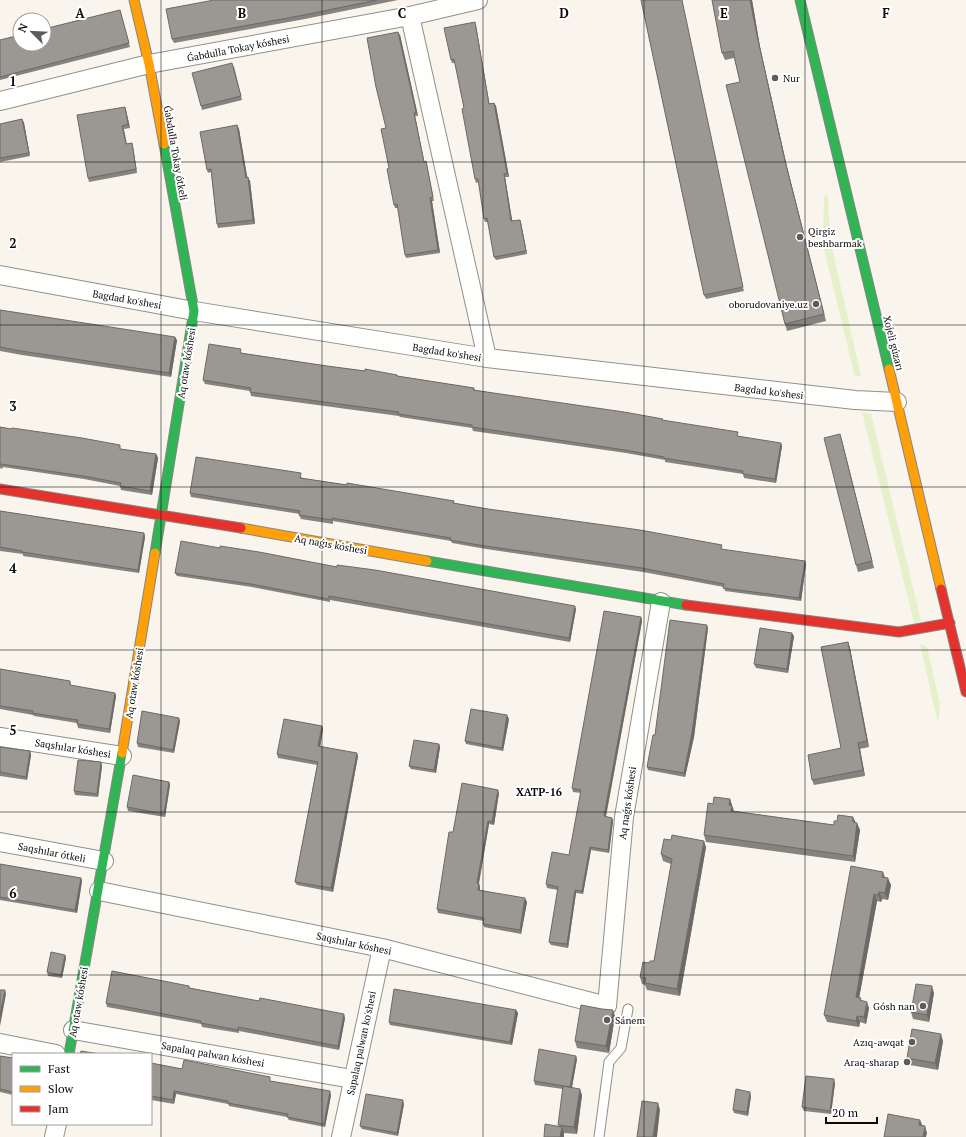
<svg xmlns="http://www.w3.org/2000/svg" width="966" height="1137" font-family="'PT Serif',serif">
<rect width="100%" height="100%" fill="#f9f5ed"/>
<path fill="#e5f1ca" d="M824,195L828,196L830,239L861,376L855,377L823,245Z
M862,412L871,414L921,621L914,623Z
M920,644L927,647L940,704L938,724Z"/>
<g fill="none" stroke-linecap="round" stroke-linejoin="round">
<defs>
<path id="lane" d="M599,1137L609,1062L621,1048L628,1009"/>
<path id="street" d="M410,16L487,358
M0,101L149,64L410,16L478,0
M0,275L194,311L487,358L855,400L897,402
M0,737L122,756
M0,842L104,861
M99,891L382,948L607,1006L624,817L661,602
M73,1030L352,1079
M0,1043L56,1054
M54,1137L57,1124
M341,1137L382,948"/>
<path id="fast" d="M800,0L889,369
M155,553L194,311L164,144
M427,561L686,605
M69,1054L122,753"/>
<path id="slow" d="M134,0L149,64L164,144
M889,369L941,589
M241,528L427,561
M122,753L155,553"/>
<path id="jam" d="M0,489L241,528
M941,589L966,692
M686,605L899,632L950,623"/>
</defs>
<use href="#lane" stroke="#92908c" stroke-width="11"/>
<use href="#street" stroke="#92908c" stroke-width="20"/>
<use href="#fast" stroke="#888683" stroke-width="11"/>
<use href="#slow" stroke="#888683" stroke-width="11"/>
<use href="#jam" stroke="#888683" stroke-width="11"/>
<use href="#lane" stroke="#fefefc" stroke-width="9"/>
<use href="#street" stroke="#fefefc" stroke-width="18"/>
<use href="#fast" stroke="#30b455" stroke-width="9"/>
<use href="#slow" stroke="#ff9f0a" stroke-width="9"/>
<use href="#jam" stroke="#e5322d" stroke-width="9"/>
</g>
<path fill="#85837e" d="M214,0H398L305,19L174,43L172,39Z
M641,0L744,291L706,299L704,295Z
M712,0H752L760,47L787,167L826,321L787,331L785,324L740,82L734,58L725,60L722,53Z
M120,10L130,47L0,80V40Z
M476,26L489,104L494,103L496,106L509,177H505L512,221L520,220L521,223L527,254L496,260L494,257L488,222H485L484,219L479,182L476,183L475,179L464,108L455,63H452L451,60Z
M400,35L418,116H415L424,162L426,161L427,165L434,201H432L440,253L406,258L405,255L398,208H395L394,205L389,168Z
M234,66L242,100L202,110L201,106Z
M125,107L126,110L130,128L124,129L127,144L133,147L137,173L89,182L88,178Z
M22,119L24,123L30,156L0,162V124Z
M237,125L239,129L247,178L250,181L255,224L218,228L217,224L211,172L208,173L207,170Z
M0,310L177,340L171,377L22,355L0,351Z
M242,352V353L327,366L397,375L398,376L474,388L475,390L663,421L739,436L782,446L776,483L744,478L743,474L665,462V460L626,453L473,431L472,428L400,417L399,416L251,396L250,391L205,384L203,380Z
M0,427L122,449L156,454L158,458L152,495L121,490L120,486L84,479L3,467L2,469L0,468Z
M840,434L842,441L874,568L858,572L856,565Z
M302,477V478L347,485L454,501V503L488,509L723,549V550L806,564L801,601L725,591L724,587L643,572L486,549L452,543L451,541L333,521V524L301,519L299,515L300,514L191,497L190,493Z
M0,511L144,533L145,537L139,573L23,556V554L0,551Z
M220,548L337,567L576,609L570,642L330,600V602L252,587L177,576L175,573Z
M641,617L642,621L606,817L612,818L613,821L609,853L591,850L583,894L576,893L568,948L551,945L549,942L558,890L547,888L546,884L569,855L581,793L573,792L572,788Z
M708,628L694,737L685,777L648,770L647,767L655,735Z
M794,636L788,673L756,668L754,664Z
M848,642L850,648L869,747L860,749L865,776L814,785L812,780L841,748Z
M0,669L70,681L71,686L115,693L116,696L110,733L78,728L77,723L34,716L33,715L0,709Z
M509,719L503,751L466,744L465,741Z
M180,721L174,753L138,747L137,743Z
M322,726L323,729L320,746L358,756L333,892L297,885L295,882L317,765L278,758L277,754Z
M439,744L440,747L436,773L411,769L409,766Z
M0,747L30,751L31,755L27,780L0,776Z
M101,762L102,766L98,797L75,795L74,791Z
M169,782L170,785L165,817L128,811L127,807Z
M499,793L494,825L489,824L479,884L480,887V890L527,902L521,934L484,927L483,924L484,921L438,913L437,909L453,832Z
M730,799L734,811L834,825L856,823L860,830L855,862L706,842L704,835L713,804Z
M706,847L680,996L647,990L645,985L642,984L640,977L649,963L654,961L671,864L663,861L661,854Z
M0,864L81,878L82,881L77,913L0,900Z
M883,872L885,877L891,885L888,900L882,899L881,902L877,901L859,998L869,1008L866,1024L860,1022L859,1027L827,1022L824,1015Z
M65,955L66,958L62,978L48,976L47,972Z
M189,986L190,988L345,1018L339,1050L239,1031V1033L202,1027L201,1024L107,1007L106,1003Z
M934,993L929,1022L913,1019L911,1012Z
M516,1010L518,1013L512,1045L390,1025L389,1022Z
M615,1016L609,1053L577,1048L575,1041Z
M943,1041L938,1070L910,1065L907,1058Z
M0,1056L13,1058V1095L0,1092Z
M577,1059L572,1088L582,1095L577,1134L564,1133V1137H544L559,1126L563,1089L535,1085L534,1081Z
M151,1063L182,1069L271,1081L331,1095L325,1127L289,1120L287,1117L229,1106L228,1104L176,1094L174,1104L151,1100Z
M835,1083L831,1114L804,1111L802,1107Z
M751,1096L748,1116L734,1113L733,1110Z
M404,1104L398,1136L362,1129L360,1126Z"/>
<path fill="#6c6a67" d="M682,0L744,291L743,287Z
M750,0H752L760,47L787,167L826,321L824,314L785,161L758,40Z
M475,22L476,26L490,107L489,104Z
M398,32L400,35L418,116L416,112Z
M494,103L496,106L509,177L507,173Z
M125,107L126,110L130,128L128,124Z
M414,113L415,116L425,165L424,162Z
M22,119L24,123L30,156L29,153Z
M237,125L239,129L248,181L246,178Z
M132,143L133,147L137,173L136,169Z
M504,174L505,177L513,225L511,221Z
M248,177L250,181L255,224L253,220Z
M430,198L432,201L440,253L438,250Z
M520,220L521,223L527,254L526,251Z
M175,337L177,340L171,377L169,373Z
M840,434L842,441L874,568L872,561Z
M781,443L782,446L776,483L775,479Z
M156,454L158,458L152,495L150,491Z
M144,533L145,537L139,573L138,570Z
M805,561L806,564L801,601L799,598Z
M575,606L576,609L570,642L569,638Z
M641,617L642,621L605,820L604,816Z
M707,625L708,628L694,737L685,777L684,773Z
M792,633L794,636L788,673L787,669Z
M848,642L850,648L869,747L867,741Z
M115,693L116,696L110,733L109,729Z
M507,715L509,719L503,751L502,748Z
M179,718L180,721L174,753L173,750Z
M322,726L323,729L320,749L318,746Z
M858,743L860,749L865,776L863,770Z
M439,744L440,747L436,773L434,770Z
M30,751L31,755L27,780L26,777Z
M357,753L358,756L333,892L331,888Z
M101,762L102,766L98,797L97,794Z
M169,782L170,785L165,817L164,814Z
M498,790L499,793L494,825L492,822Z
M730,799L734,812L733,818L729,805Z
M853,817L856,823L853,822Z
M612,818L613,821L609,853L608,850Z
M488,821L489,824L478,887L477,883Z
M857,823L860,830L855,862L853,856Z
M704,841L706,847L680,996L677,989Z
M590,847L591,850L583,894L582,891Z
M81,878L82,881L77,913L75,910Z
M888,878L891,885L888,900L885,893Z
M479,884L480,887L479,893L478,890Z
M575,890L576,893L568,948L567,944Z
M879,892L882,899L881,902L878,895Z
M874,894L877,901L858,1004L856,997Z
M525,898L527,902L521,934L520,930Z
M65,955L66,958L62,978L61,975Z
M932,986L934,993L929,1022L927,1015Z
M5,990L6,994L0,1026V1015Z
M867,1002L869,1008L866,1024L864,1017Z
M516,1010L518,1013L512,1045L510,1042Z
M613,1010L615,1016L609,1053L606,1046Z
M344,1014L345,1018L339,1050L338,1046Z
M857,1016L860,1022L859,1027L856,1021Z
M941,1034L943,1041L938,1070L935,1063Z
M576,1056L577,1059L571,1091L570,1087Z
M834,1079L835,1083L831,1114L830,1111Z
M580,1089L582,1095L577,1134L574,1127Z
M174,1091L176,1094L174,1104L173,1100Z
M330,1091L331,1095L325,1127L324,1124Z
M750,1092L751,1096L748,1116L747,1112Z
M403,1100L404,1104L398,1136L397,1133Z
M658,1103L660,1110L657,1137H653Z
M920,1120L923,1127L919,1125Z
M925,1126L927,1133L926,1137H923Z
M562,1127L564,1133V1137H560Z"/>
<path fill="#9b9893" stroke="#6c6a67" d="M214,0H377L304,15L172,39L166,9Z
M641,0H682L743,287L704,295Z
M712,0H750L758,40L785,161L824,314L785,324L726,85L740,82L733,51L722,53Z
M120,10L129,43L0,77V40L20,35V44H44V29Z
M475,22L489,104L494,103L507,173L504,174L511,221L520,220L526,251L494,257L487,218L484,219L478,179H475L462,109L464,108L454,59L451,60L444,28Z
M398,32L416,112L414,113L424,162L426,161L433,197L430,198L438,250L405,255L397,204L394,205L387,169L389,168L381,129L386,128L376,87L367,38Z
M232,63L241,96L201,106L192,73Z
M125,107L128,124L122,126L126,144L132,143L136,169L88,178L77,115Z
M22,119L29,153L0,158V124Z
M237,125L246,178L248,177L253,220L217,224L211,169L207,170L200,132Z
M0,310L175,337L169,373L21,351L0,347Z
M209,344L241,349L240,353L327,366L365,371V369L397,375V376L474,388L473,390L624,412L663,419L662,420L738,432L737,436L781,443L775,479L743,474V471L664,458V457L625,450L472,427V425L398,414L399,412L250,392L251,388L203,380Z
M0,427L11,429L12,428L82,438L120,445V449L156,454L150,491L120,486L121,483L83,476L1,464V465H0Z
M840,434L872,561L856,565L824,438Z
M196,457L301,473L300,478L347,485V483L454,501L453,503L488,509L640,530L722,545L721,549L805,561L799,598L723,588L724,584L642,568L485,546L450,540L451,538L332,518V520L299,515L300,511L190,493Z
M0,511L144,533L138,570L22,552V551L0,547Z
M181,541L220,548V546L259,552L337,567V565L375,570L575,606L569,638L329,596L328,599L251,584L175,573Z
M604,611L641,617L604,816L612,818L608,850L590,847L582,891L575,890L567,944L549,942L558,887L546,884L552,852L569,855L581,790L572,788Z
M670,620L707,625L692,733L684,773L647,767L653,735H655Z
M760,628L792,633L787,669L754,664Z
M848,642L867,741L858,743L863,770L812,780L808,755L841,748L821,647Z
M0,669L70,681V685L115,693L109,729L77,724L78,720L32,713L33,711L0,706Z
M471,709L507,715L502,748L465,741Z
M142,711L179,718L173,750L137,743Z
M284,719L322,726L318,746L357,753L331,888L295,882L318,762L277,754Z
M414,740L439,744L434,770L409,766Z
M0,747L30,751L26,777L0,772Z
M78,760L101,762L97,794L74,791Z
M133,775L169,782L164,814L127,807Z
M462,783L498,790L492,822L488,821L477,883L479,884L478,890L525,898L520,930L483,924L484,918L437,909L449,832H453Z
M714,797L730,799L729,805L732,806L731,811L834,825V821H837L838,815L853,817V822L857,823L853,856L704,835L708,803L713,804Z
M672,835L704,841L677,989L645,983L646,978L640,977L643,962L649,963L650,961H654L672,859L661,854L664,839L671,840Z
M0,864L81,878L75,910L0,897Z
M851,866L883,872L882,877L888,878L885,893L879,892L878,895L874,894L856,997L861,998L860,1000L867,1002L864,1017L857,1016L856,1021L824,1015Z
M51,952L65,955L61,975L47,972Z
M112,971L189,986V988L259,1001L260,998L344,1014L338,1046L238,1027V1030L201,1023V1021L106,1003Z
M916,984L932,986L927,1015L911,1012Z
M394,989L516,1010L510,1042L389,1022Z
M0,990H5L0,1015Z
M581,1005L602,1009L613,1010L606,1046L575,1041Z
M912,1029L941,1034L935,1063L907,1058Z
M539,1049L576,1056L570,1087L534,1081Z
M81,1051L100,1054H80Z
M0,1056L13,1058V1092L0,1089Z
M184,1060L270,1077V1081L330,1091L324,1124L287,1117L288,1114L228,1103V1101L174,1091L173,1100L151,1096V1063L182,1069Z
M806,1076L834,1079L830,1111L802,1107Z
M563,1086L580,1089L574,1127L558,1125Z
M736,1089L750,1092L747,1112L733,1110Z
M366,1094L403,1100L397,1133L360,1126Z
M642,1101L658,1103L653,1137H637Z
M888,1114L920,1120L919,1125L925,1126L923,1137H884Z
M545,1124L562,1127L560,1137H544Z"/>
<path fill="none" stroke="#0a0a0a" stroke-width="1" stroke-opacity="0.55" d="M161,0V1137M322,0V1137M483,0V1137M644,0V1137M805,0V1137M0,162H966M0,325H966M0,487H966M0,650H966M0,812H966M0,975H966"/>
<g fill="#5e5c59" stroke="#fff" stroke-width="1.5">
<circle cx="775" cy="78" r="4"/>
<circle cx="800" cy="237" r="4"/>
<circle cx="816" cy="304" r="4"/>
<circle cx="923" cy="1006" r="4"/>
<circle cx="607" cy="1020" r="4"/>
<circle cx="912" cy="1042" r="4"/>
<circle cx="907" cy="1062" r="4"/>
</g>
<g text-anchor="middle" stroke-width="4" stroke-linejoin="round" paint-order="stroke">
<g font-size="10" fill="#0a0a0a" stroke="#fff">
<text transform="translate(238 48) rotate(-11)" y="4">Ǵabdulla Tokay kóshesi</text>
<text transform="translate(176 153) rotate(80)" y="4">Ǵabdulla Tokay ótkeli</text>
<text transform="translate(127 299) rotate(10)" y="4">Bagdad ko'shesi</text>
<text transform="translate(894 343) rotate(76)" y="4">Xojeli gúzarı</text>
<text transform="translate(447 352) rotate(9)" y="4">Bagdad ko'shesi</text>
<text transform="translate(186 363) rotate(-81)" y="4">Aq otaw kóshesi</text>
<text transform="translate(769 391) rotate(7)" y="4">Bagdad ko'shesi</text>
<text transform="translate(331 544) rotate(10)" y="4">Aq naǵıs kóshesi</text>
<text transform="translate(134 683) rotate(-81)" y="4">Aq otaw kóshesi</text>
<text transform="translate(73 748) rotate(9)" y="4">Saqshılar kóshesi</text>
<text transform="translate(627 803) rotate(-82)" y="4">Aq naǵıs kóshesi</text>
<text transform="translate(52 852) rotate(11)" y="4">Saqshılar ótkeli</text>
<text transform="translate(354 943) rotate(12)" y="4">Saqshılar kóshesi</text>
<text transform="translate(78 1002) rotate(-80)" y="4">Aq otaw kóshesi</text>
<text transform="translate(361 1043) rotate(-78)" y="4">Sapalaq palwan ko'shesi</text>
<text transform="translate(213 1054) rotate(10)" y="4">Sapalaq palwan kóshesi</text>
</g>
<g font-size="10" fill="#0a0a0a" stroke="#fff" text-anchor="end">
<text x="783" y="82" text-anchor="start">Nur</text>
<text x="808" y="235" text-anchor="start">Qirgiz<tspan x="808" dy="12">beshbarmak</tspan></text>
<text x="808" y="308">oborudovaniye.uz</text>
<text x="915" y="1010">Gósh nan</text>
<text x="615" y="1024" text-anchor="start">Sánem</text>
<text x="904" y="1046">Azıq-awqat</text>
<text x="899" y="1066">Araq-sharap</text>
</g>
<g font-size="11" font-weight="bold" fill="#0a0a0a" stroke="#fff">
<text x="539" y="796">XATP-16</text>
</g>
</g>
<g font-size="13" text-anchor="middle" font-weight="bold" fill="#0a0a0a" stroke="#fff" stroke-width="4" stroke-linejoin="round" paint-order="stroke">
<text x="80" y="18">A</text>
<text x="242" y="18">B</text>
<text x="402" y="18">C</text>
<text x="564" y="18">D</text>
<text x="724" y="18">E</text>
<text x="886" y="18">F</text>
<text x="13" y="86">1</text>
<text x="13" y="248">2</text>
<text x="13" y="411">3</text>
<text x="13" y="573">4</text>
<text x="13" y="735">5</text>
<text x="13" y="898">6</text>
</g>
<rect x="12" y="1053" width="140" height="72" fill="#ffffff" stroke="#9d9d9d"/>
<rect x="20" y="1066" width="20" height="6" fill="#30b455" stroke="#9d9d9d"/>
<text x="48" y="1073" font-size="12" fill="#0a0a0a">Fast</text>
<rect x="20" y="1086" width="20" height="6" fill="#ff9f0a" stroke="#9d9d9d"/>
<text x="48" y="1093" font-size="12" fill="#0a0a0a">Slow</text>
<rect x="20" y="1106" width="20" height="6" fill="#e5322d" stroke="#9d9d9d"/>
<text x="48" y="1113" font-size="12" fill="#0a0a0a">Jam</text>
<g transform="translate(32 32) rotate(294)"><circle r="19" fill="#ffffff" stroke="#9d9d9d"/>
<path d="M0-3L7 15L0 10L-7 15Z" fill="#5e5c59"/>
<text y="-6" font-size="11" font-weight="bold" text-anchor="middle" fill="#0a0a0a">N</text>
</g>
<path d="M826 1117v6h51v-6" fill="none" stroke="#0a0a0a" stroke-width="2"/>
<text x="832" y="1117" font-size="12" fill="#0a0a0a" stroke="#ffffff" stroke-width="3" paint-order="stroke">20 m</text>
</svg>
